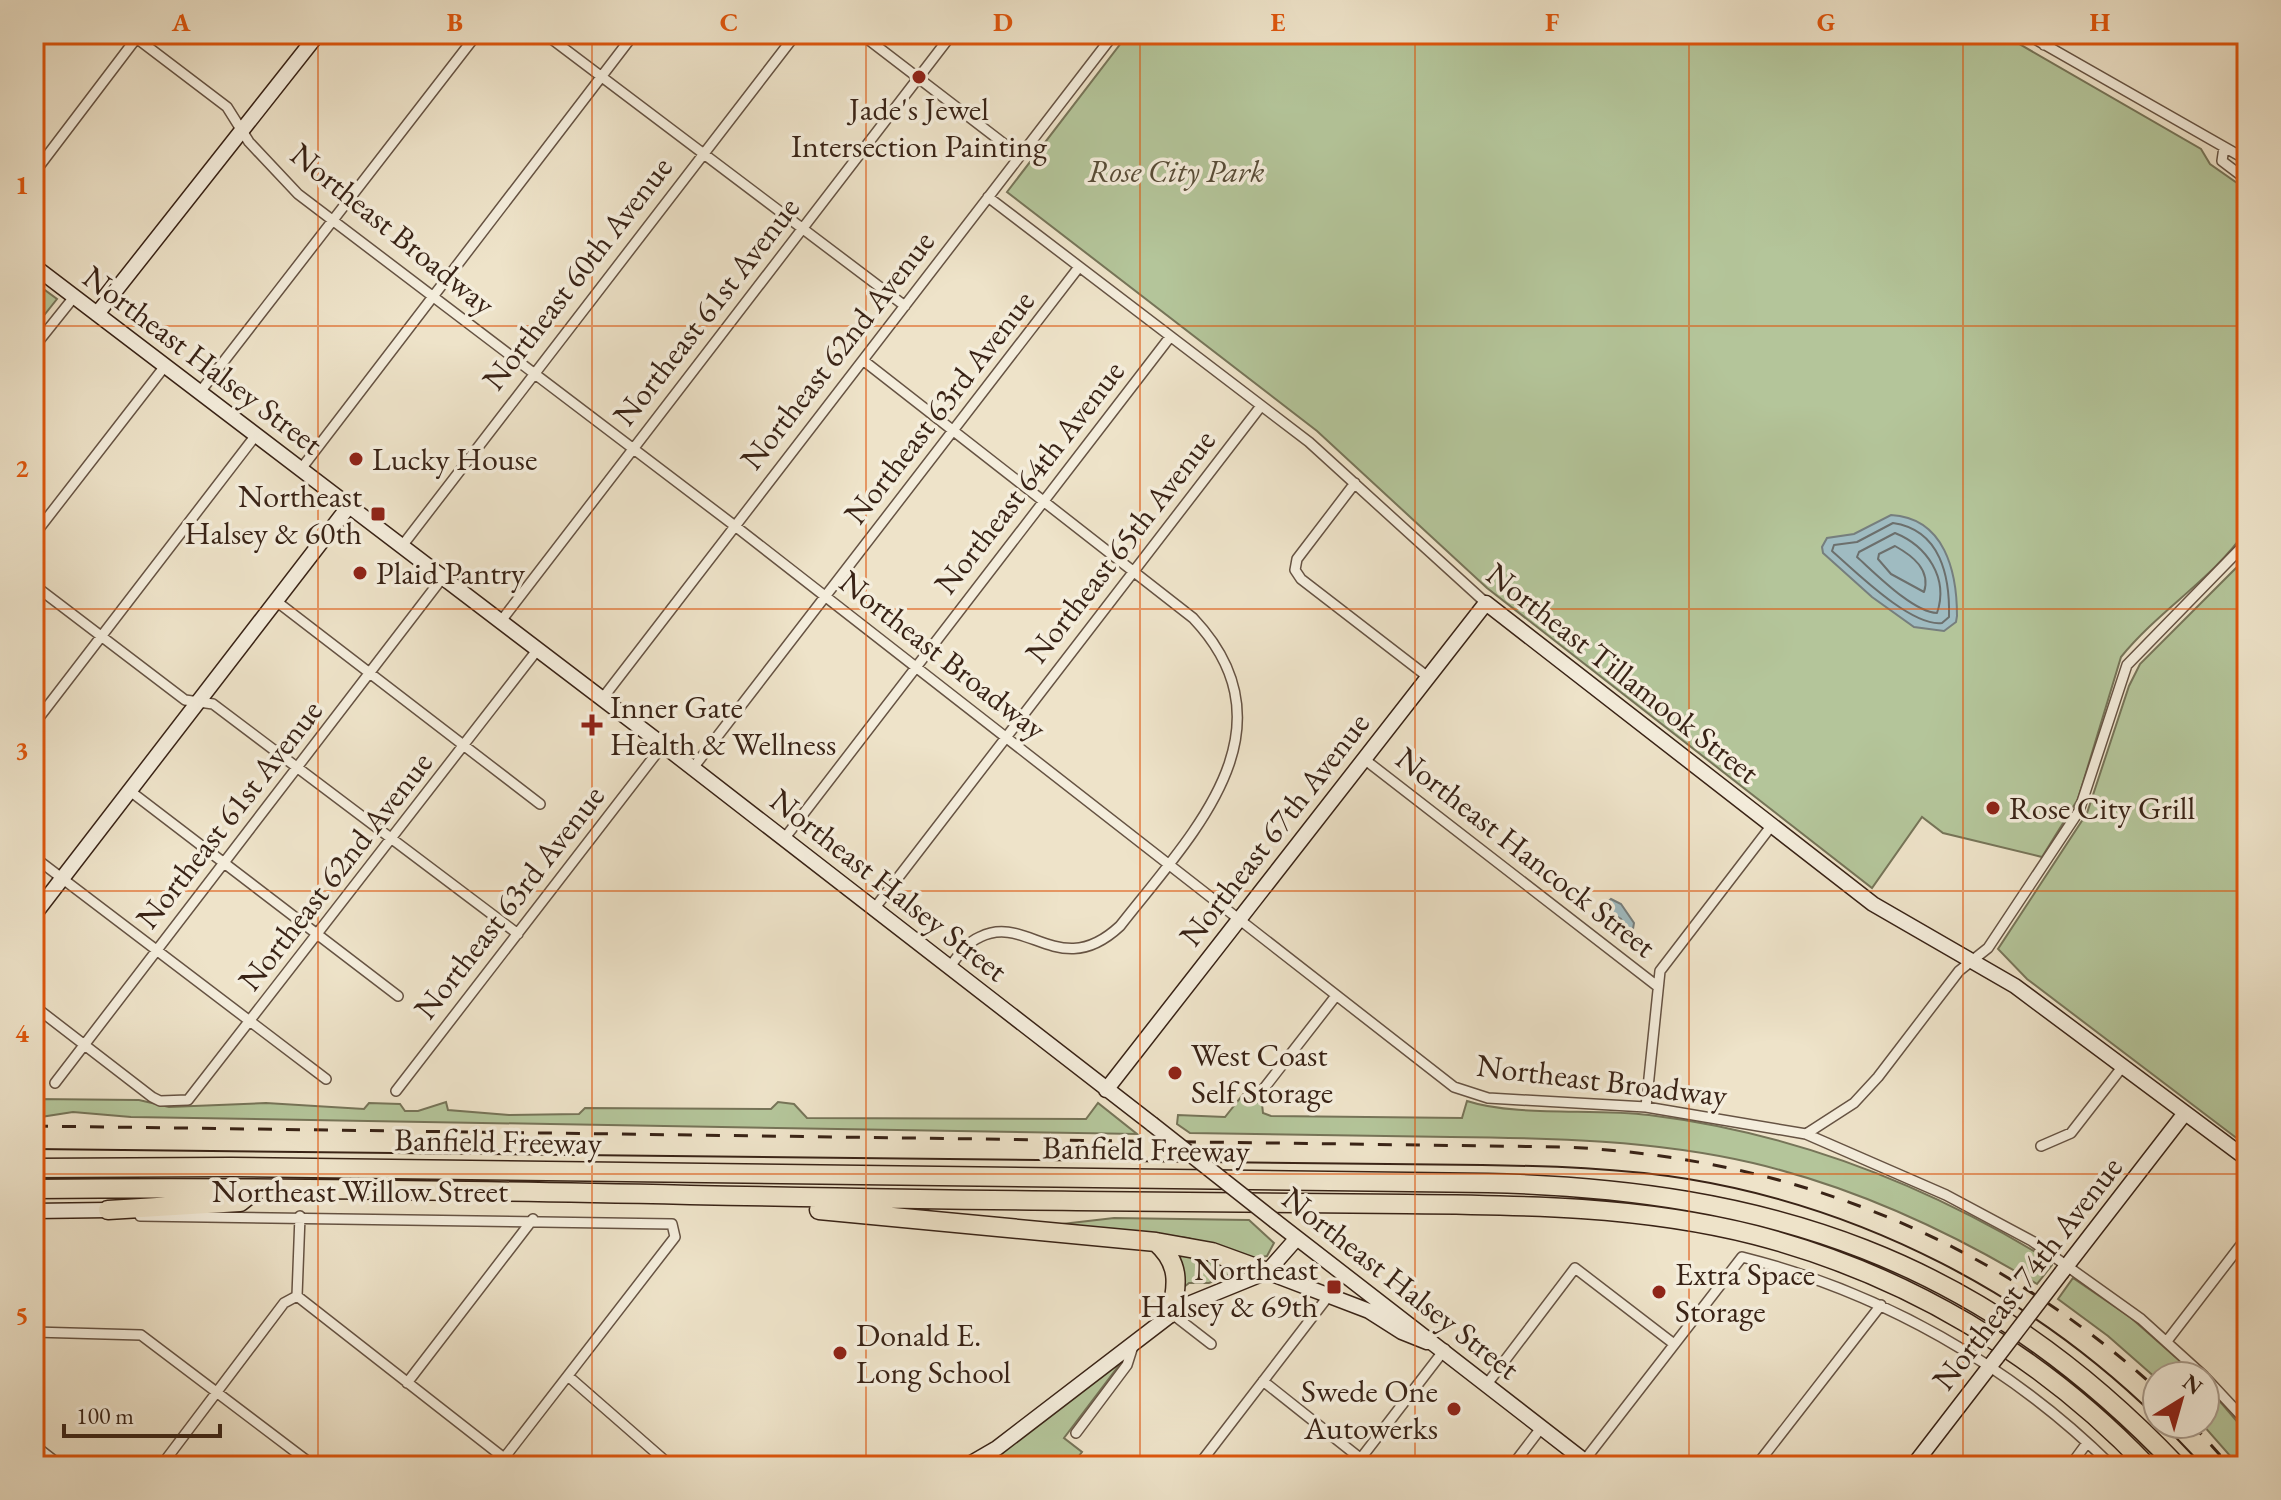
<svg xmlns="http://www.w3.org/2000/svg" width="2281" height="1500" font-family="'EB Garamond',serif">
<rect width="100%" height="100%" fill="#eee3c9"/>
<filter id="stains"><feTurbulence type="fractalNoise" baseFrequency=".0025" numOctaves="4"/><feColorMatrix values="0 0 0 0 .2 0 0 0 0 .09 0 0 0 0 .02 0 0 0 .5 -.17"/></filter>
<radialGradient id="worn" r=".72"><stop offset=".6" stop-color="#630" stop-opacity="0"/><stop offset="1" stop-color="#630" stop-opacity=".3"/></radialGradient>
<path fill="#b4c59a" stroke="#767458" stroke-width="2" d="M1128,34H2002L2201,149L2210,164L2247,190V529C2213,579 2159,610 2121,657L2078,799L2042,857L1943,833L1922,817L1872,888L1487,588L1317,431L1007,192Z
M34,282L57,299L34,328Z
M2247,557V1146L2027,979L1998,949L2087,813L2129,686L2140,664Z
M1253,1082L1257,1085L1250,1099L1262,1104L1263,1113L1271,1116L1462,1118L1467,1101C1516,1117 1594,1108 1649,1115C1794,1133 1928,1185 2052,1262V1265L2037,1284C1948,1230 1854,1187 1753,1163C1654,1140 1552,1138 1451,1137C1364,1136 1277,1135 1190,1133L1177,1124L1178,1115L1225,1117Z
M34,1099L139,1100L169,1107L266,1103L364,1109L369,1103L400,1104L405,1111H418L446,1102L448,1110L509,1115L579,1114L585,1108L771,1109L778,1102L794,1104L807,1118L1086,1119L1098,1103L1137,1134L131,1117L73,1112L34,1118Z
M1114,1218L1249,1220L1274,1243L1267,1256L1254,1258L1188,1238L1062,1224Z
M1174,1250L1238,1271L1209,1283H1189L1184,1287Z
M2073,1278L2130,1317L2197,1376H2157V1379L2108,1336L2058,1299Z
M1123,1360L1064,1438L1082,1452L1071,1466H982Z
M2205,1384L2247,1433V1466H2239L2202,1424Z"/>
<path fill="#9fbbc1" stroke="#767e7d" stroke-width="2" d="M1891,515C1945,518 1957,572 1957,616L1956,622L1944,631L1914,627L1872,597L1823,553L1822,547L1827,538L1854,534Z
M1611,899L1621,904L1634,923L1633,929H1625L1621,919L1606,910L1605,904Z"/>
<g fill="none" stroke-linecap="round" stroke-linejoin="round">
<path stroke="#6c6f6c" stroke-width="2" d="M1893,523C1941,530 1950,577 1949,617L1942,623C1911,627 1855,571 1832,551L1834,545L1857,542Z
M1895,533C1927,546 1949,578 1937,613C1913,612 1875,573 1857,557L1859,552Z
M1895,546C1913,556 1931,570 1924,592L1891,574L1878,559L1879,554Z"/>
<defs>
<path id="street" d="M131,34L227,107L249,142L298,194L735,526L1454,1087L1488,1098L1646,1107L1806,1134L1946,1195L2032,1241L2141,1319L2204,1376
M545,34L905,306
M861,34L1020,156
M2026,34L2247,160
M2044,45L2052,34
M2224,147L2222,161L2247,180
M34,173L138,36
M988,197L1309,442L1486,603
M34,347L74,297
M864,361L1193,618C1299,730 1191,835 1120,926C1060,982 1027,913 980,937C966,943 958,956 949,968
M200,392L477,34
M301,469L634,34
M1355,483L1297,559L1295,570L1301,579L1428,677
M34,535L165,366
M402,546L796,34
M34,585L185,700L213,704L518,934
M276,601L540,804
M501,621L952,34
M602,699L1114,34
M34,724L256,435
M1364,759L1657,986
M693,768L1079,267
M130,791L398,996
M784,839L1170,337
M34,857L326,1079
M874,909L1261,406
M34,1006L152,1097L160,1101L188,1100L538,649
M55,1083L443,577
M396,1091L663,745
M1258,1096L1335,997
M1646,1107L1660,971L1772,825
M1806,1134L1854,1103L1878,1077L1959,971L1988,948L2079,811L2127,665L2247,542
M2041,1146L2071,1133L2123,1066
M140,1216L672,1224L675,1237L498,1466
M297,1296L504,1458
M1171,1313L1211,1344
M34,1332L141,1335L314,1466
M2167,1341L2247,1237
M568,1376L671,1466
M2205,1377L2247,1422
M1263,1381L1370,1466
M407,1383L533,1219
M1487,1384L1575,1268L1674,1344
M1076,1433L1127,1365L1134,1343
M34,1445L61,1466
M1584,1461L1742,1257C1881,1292 2010,1365 2112,1466
M161,1466L284,1303L297,1296L300,1216
M1198,1466L1330,1294
M1355,1466L1445,1349
M1512,1466L1541,1428
M1756,1466L1881,1305
M2070,1466L2087,1443"/>
<path id="secondary" d="M34,266L663,745L1152,1124
M97,314L318,34
M34,915L349,506
M1106,1090L1486,603L1873,904L2015,986L2247,1159
M34,1211L108,1210
M1275,1221L1591,1466
M1267,1272L1369,1311L1402,1332L1427,1342
M2062,1272L2185,1113
M966,1466L997,1448L1181,1307L1267,1272L1297,1238
M1913,1466L1997,1357"/>
<path id="highway" d="M34,1168L231,1167L1488,1183C1770,1190 1979,1258 2177,1466
M34,1189C381,1185 729,1198 1077,1201C1187,1202 1296,1203 1406,1204C1523,1205 1641,1206 1755,1235C1905,1274 2040,1354 2147,1466
M108,1210L240,1202L255,1190
M819,1210L1156,1242L1212,1252L1267,1272
M1156,1242C1180,1263 1178,1284 1171,1313"/>
</defs>
<use href="#street" stroke="#665343" stroke-width="12"/>
<use href="#secondary" stroke="#392316" stroke-width="17"/>
<use href="#highway" stroke="#392316" stroke-width="21"/>
<use href="#street" stroke="#f4eddc" stroke-width="9"/>
<use href="#secondary" stroke="#f4eddc" stroke-width="14"/>
<use href="#highway" stroke="#eee3c9" stroke-width="18"/>
<path stroke="#392316" stroke-width="2" d="M34,1149L1482,1165C1551,1166 1620,1168 1688,1179C1864,1208 2030,1294 2157,1418
M2163,1424L2203,1466"/>
<path stroke="#392316" stroke-width="3" stroke-dasharray="14 14" stroke-linecap="butt" d="M34,1126L1565,1147C1791,1158 1989,1237 2157,1389
M2192,1424L2230,1466"/>
<defs>
<path id="secondary-bridge" d="M1152,1124L1275,1221
M1997,1357L2062,1272"/>
</defs>
<use href="#secondary-bridge" stroke="#392316" stroke-width="17" stroke-linecap="butt"/>
<use href="#secondary-bridge" stroke="#f4eddc" stroke-width="14"/>
</g>
<path fill="none" stroke="#df560c" stroke-width="2" stroke-opacity="0.55" d="M318,34V1466M592,34V1466M866,34V1466M1140,34V1466M1415,34V1466M1689,34V1466M1963,34V1466M34,326H2247M34,609H2247M34,891H2247M34,1174H2247"/>
<g fill="#8f2418" stroke="#f4eddc" stroke-width="3">
<circle cx="919" cy="77" r="8"/>
<circle cx="356" cy="459" r="8"/>
<rect x="370" y="506" width="16" height="16" rx="4"/>
<circle cx="360" cy="573" r="8"/>
<path d="M588 713h8v8h8v8h-8v8h-8v-8h-8v-8h8z"/>
<circle cx="1993" cy="808" r="8"/>
<circle cx="1175" cy="1073" r="8"/>
<rect x="1326" y="1279" width="16" height="16" rx="4"/>
<circle cx="1659" cy="1292" r="8"/>
<circle cx="840" cy="1353" r="8"/>
<circle cx="1454" cy="1409" r="8"/>
</g>
<g text-anchor="middle" stroke-width="7" stroke-linejoin="round" paint-order="stroke">
<g font-size="32" fill="#392316" stroke="#f4eddc" text-anchor="start">
<text x="919" y="120" text-anchor="middle">Jade's Jewel<tspan x="919" dy="37">Intersection Painting</tspan></text>
<text x="372" y="470">Lucky House</text>
<text x="362" y="507" text-anchor="end">Northeast<tspan x="362" dy="37">Halsey &amp; 60th</tspan></text>
<text x="376" y="584">Plaid Pantry</text>
<text x="610" y="718">Inner Gate<tspan x="610" dy="37">Health &amp; Wellness</tspan></text>
<text x="2009" y="819">Rose City Grill</text>
<text x="1191" y="1066">West Coast<tspan x="1191" dy="37">Self Storage</tspan></text>
<text x="1318" y="1280" text-anchor="end">Northeast<tspan x="1318" dy="37">Halsey &amp; 69th</tspan></text>
<text x="1675" y="1285">Extra Space<tspan x="1675" dy="37">Storage</tspan></text>
<text x="856" y="1346">Donald E.<tspan x="856" dy="37">Long School</tspan></text>
<text x="1438" y="1402" text-anchor="end">Swede One<tspan x="1438" dy="37">Autowerks</tspan></text>
</g>
<g font-size="32" font-style="italic" fill="#584c37" stroke="#f4eddc">
<text x="1176" y="182">Rose City Park</text>
</g>
<g font-size="32" fill="#392316" stroke="#f4eddc">
<text transform="translate(393 229) rotate(39)" y="11">Northeast Broadway</text>
<text transform="translate(577 273) rotate(-52)" y="11">Northeast 60th Avenue</text>
<text transform="translate(706 311) rotate(-52)" y="11">Northeast 61st Avenue</text>
<text transform="translate(837 350) rotate(-52)" y="11">Northeast 62nd Avenue</text>
<text transform="translate(203 360) rotate(37)" y="11">Northeast Halsey Street</text>
<text transform="translate(939 407) rotate(-52)" y="11">Northeast 63rd Avenue</text>
<text transform="translate(1029 477) rotate(-52)" y="11">Northeast 64th Avenue</text>
<text transform="translate(1120 546) rotate(-52)" y="11">Northeast 65th Avenue</text>
<text transform="translate(943 655) rotate(38)" y="11">Northeast Broadway</text>
<text transform="translate(1623 673) rotate(38)" y="11">Northeast Tillamook Street</text>
<text transform="translate(229 814) rotate(-52)" y="11">Northeast 61st Avenue</text>
<text transform="translate(1274 829) rotate(-52)" y="11">Northeast 67th Avenue</text>
<text transform="translate(1526 852) rotate(38)" y="11">Northeast Hancock Street</text>
<text transform="translate(335 871) rotate(-52)" y="11">Northeast 62nd Avenue</text>
<text transform="translate(889 885) rotate(38)" y="11">Northeast Halsey Street</text>
<text transform="translate(509 902) rotate(-52)" y="11">Northeast 63rd Avenue</text>
<text transform="translate(1602 1080) rotate(7)" y="11">Northeast Broadway</text>
<text transform="translate(498 1141) rotate(1)" y="11">Banfield Freeway</text>
<text transform="translate(1146 1149) rotate(1)" y="11">Banfield Freeway</text>
<text x="360" y="1202">Northeast Willow Street</text>
<text transform="translate(2027 1273) rotate(-52)" y="11">Northeast 74th Avenue</text>
<text transform="translate(1401 1283) rotate(38)" y="11">Northeast Halsey Street</text>
</g>
</g>
<rect width="2281" height="1500" fill="none" stroke="#eee3c9" stroke-width="88"/>
<g transform="translate(2181 1400) rotate(37)"><circle r="38" fill="#f4eddc" stroke="#a99c8d" stroke-width="2"/>
<path d="M0-6L14 30L0 20L-14 30Z" fill="#8f2418"/>
<text y="-12" font-size="22" font-weight="bold" text-anchor="middle" fill="#392316">N</text>
</g>
<path d="M64 1424v12h156v-12" fill="none" stroke="#392316" stroke-width="4"/>
<text x="76" y="1424" font-size="24" fill="#392316" stroke="#f4eddc" stroke-width="6" paint-order="stroke">100 m</text>
<rect x="44" y="44" width="2193" height="1412" fill="none" stroke="#df560c" stroke-width="3"/>
<g font-size="26" text-anchor="middle" font-weight="bold" fill="#df560c">
<text x="181" y="31">A</text>
<text x="455" y="31">B</text>
<text x="729" y="31">C</text>
<text x="1003" y="31">D</text>
<text x="1278" y="31">E</text>
<text x="1552" y="31">F</text>
<text x="1826" y="31">G</text>
<text x="2100" y="31">H</text>
<text x="22" y="194">1</text>
<text x="22" y="477">2</text>
<text x="22" y="759">3</text>
<text x="22" y="1042">4</text>
<text x="22" y="1324">5</text>
</g>
<rect width="100%" height="100%" filter="url(#stains)"/>
<rect width="100%" height="100%" fill="url(#worn)"/>
</svg>
